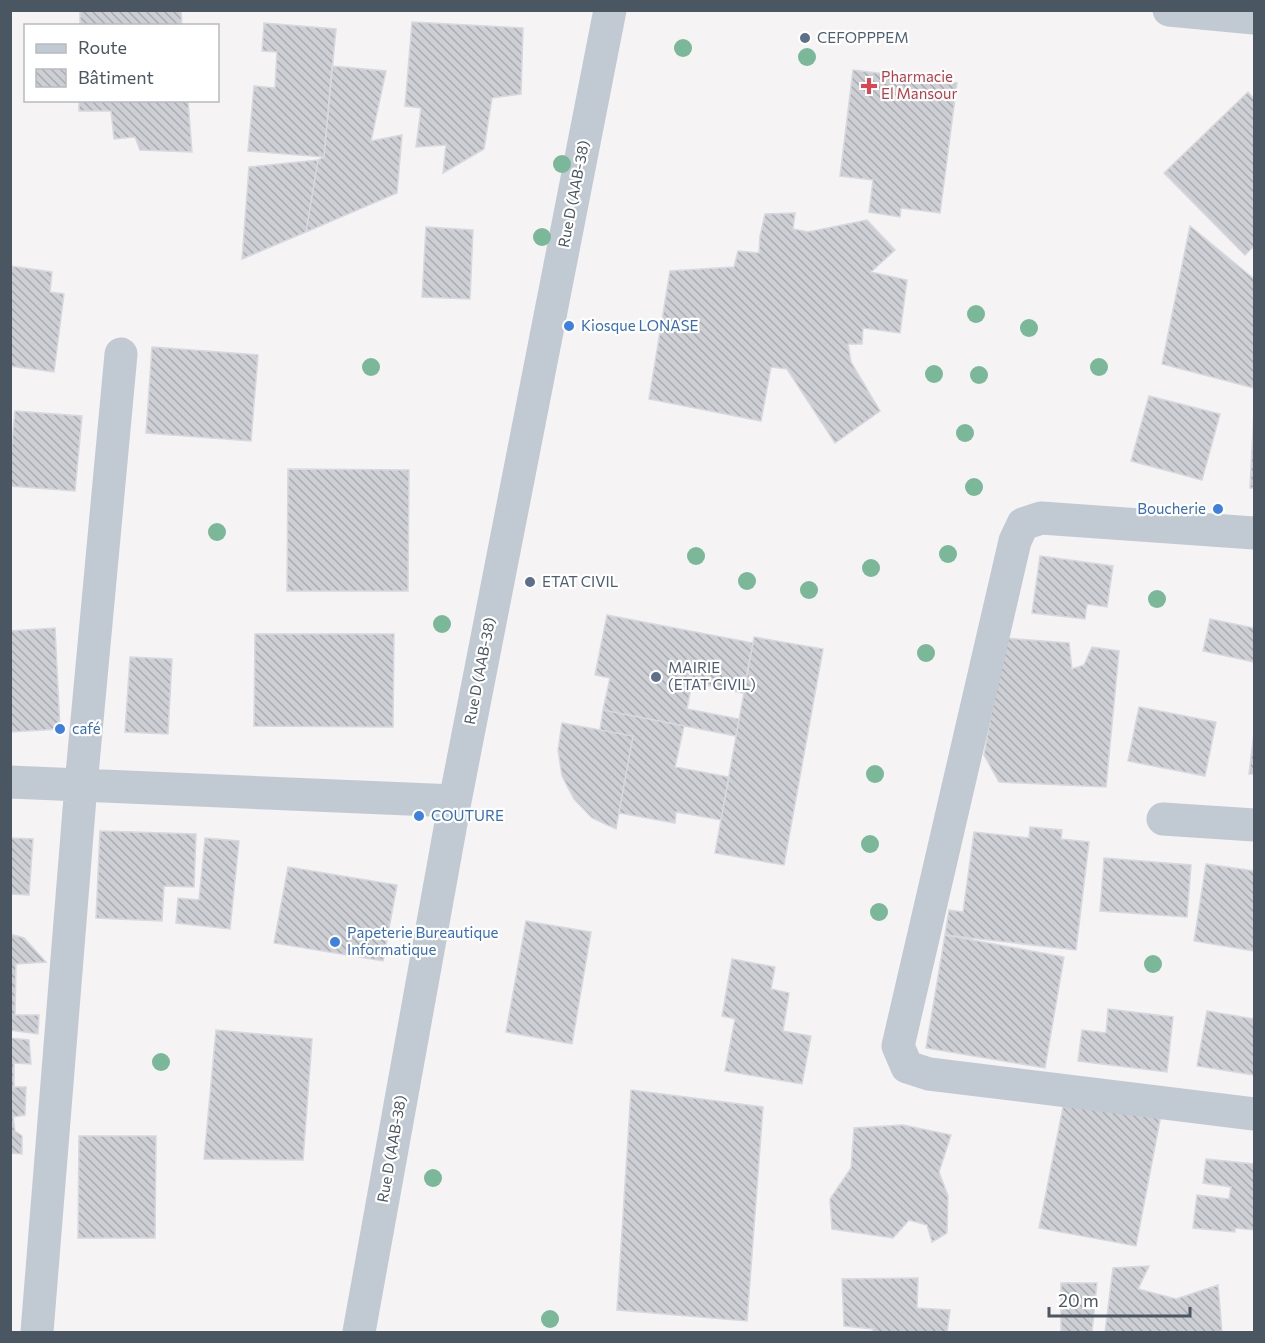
<svg xmlns="http://www.w3.org/2000/svg" width="1265" height="1343" font-family="Commissioner,sans-serif">
<defs>
<pattern id="building-back-hatch" width="6" height="6" patternUnits="userSpaceOnUse" patternTransform="scale(1.5)"><rect width="6" height="6" fill="#cdcfd5"/><path d="M-1 5l2 2M0 0l6 6M5-1l2 2" fill="none" stroke="#a8abb0"/></pattern>
</defs>
<rect width="100%" height="100%" fill="#f5f3f3"/>
<path fill="url(#building-back-hatch)" stroke="#d7d9de" stroke-width="1.5" d="M80,10H181L182,26H80Z
M412,22L523,28L521,94L492,98L484,149L443,173L446,145L416,147L421,108L405,106Z
M264,23L336,29L324,157L248,151L254,86L275,88L277,52L262,51Z
M332,66L386,71L371,141L402,135L397,193L306,232L318,160L324,157Z
M853,70L957,83L940,213L901,208L900,217L869,212L873,180L840,176Z
M1248,92L1254,99V246L1245,255L1164,173Z
M79,100H188L192,152L140,150L135,137L114,139L111,111H79Z
M318,160L306,232L242,259L249,167Z
M795,213L793,229L808,232L867,220L895,250L871,272L907,280L900,333L863,328L862,344H848L851,362L880,411L835,443L787,369L771,367L761,421L649,399L670,271L734,267L738,251L759,253L760,236L765,214Z
M1190,226L1254,279V388L1162,364Z
M426,227L473,230L470,299L422,297Z
M10,266L52,272L50,292L64,294L54,372L10,366Z
M152,347L258,355L251,441L146,433Z
M1149,396L1220,414L1202,480L1131,461Z
M15,411L82,416L75,491L10,486V464Z
M1254,411V488H1250Z
M288,469L409,470L408,591H287Z
M1040,556L1113,566L1107,607L1087,604L1085,619L1032,613Z
M607,615L753,643L743,693L692,682L687,709L739,719L736,736L603,710L610,678L595,675Z
M1210,619L1254,628V662L1203,651Z
M55,628L60,729L10,732V631Z
M255,634H394L393,727L254,726Z
M754,637L823,649L784,865L715,853Z
M1004,638L1069,643L1072,669L1084,665L1092,647L1119,651L1106,787L999,782L984,755Z
M130,657L172,659L168,734L125,732Z
M1139,707L1216,722L1205,776L1128,761Z
M603,710L684,726L675,767L729,777L721,820L676,812L675,823L619,813L633,736L600,730Z
M562,723L633,736L616,829L592,818L574,799L562,776L558,750Z
M1254,733V774H1249Z
M1030,827L1062,830L1061,839L1089,842L1076,950L945,935L949,910L963,912L974,832L1029,838Z
M100,831L196,834L194,887L164,886L162,921L96,918Z
M10,838L33,839L29,895L10,894Z
M205,838L239,841L230,929L176,923L178,898L199,900Z
M1104,858L1191,865L1187,917L1100,911Z
M1206,864L1254,871V951L1194,941Z
M288,867L397,885L383,961L274,943Z
M526,921L591,932L572,1044L506,1032Z
M10,934L24,938L46,962L16,964L15,1015H39L38,1034L10,1030Z
M945,935L1064,957L1045,1068L926,1048Z
M732,959L775,967L771,989L789,993L783,1031L811,1036L802,1084L725,1071L735,1019L722,1016Z
M1108,1009L1173,1017L1167,1072L1078,1061L1082,1030L1106,1033Z
M1207,1011L1254,1019V1075L1197,1066Z
M216,1030L312,1039L303,1160L204,1159Z
M10,1038L29,1040L31,1064L14,1063V1087H26L25,1115L13,1117L15,1131L22,1136V1154L10,1153Z
M631,1090L763,1107L747,1321L617,1310Z
M1065,1097L1161,1115L1136,1246L1039,1228Z
M903,1125L951,1135L939,1172L948,1196L947,1233L932,1242L927,1225L909,1220L893,1238L832,1229L830,1199L851,1168L854,1128Z
M79,1136H156L155,1238H78Z
M1206,1159L1254,1164V1230L1235,1228V1232L1193,1228L1197,1195L1229,1199L1231,1187L1203,1183Z
M1149,1266L1138,1289L1176,1299L1218,1285L1222,1332H1105L1113,1268Z
M918,1278L917,1308L950,1310L947,1332H872L873,1329L844,1326L842,1279Z
M1061,1283H1097L1092,1332H1061Z"/>
<g fill="none" stroke-linecap="round" stroke-linejoin="round">
<path stroke="#c1cad2" stroke-width="33" d="M1254,533L1041,518L1023,524L1015,541L898,1046L907,1067L929,1074L1254,1114
M10,782L455,801
M1163,819L1254,825
M37,1332L81,785L121,354
M359,1332L455,801L610,10"/>
<path stroke="#c1cad2" stroke-width="33" d="M1169,10L1254,18"/>
</g>
<g fill="#7bb799">
<circle cx="683" cy="48" r="9"/>
<circle cx="807" cy="57" r="9"/>
<circle cx="562" cy="164" r="9"/>
<circle cx="542" cy="237" r="9"/>
<circle cx="976" cy="314" r="9"/>
<circle cx="1029" cy="328" r="9"/>
<circle cx="371" cy="367" r="9"/>
<circle cx="1099" cy="367" r="9"/>
<circle cx="934" cy="374" r="9"/>
<circle cx="979" cy="375" r="9"/>
<circle cx="965" cy="433" r="9"/>
<circle cx="974" cy="487" r="9"/>
<circle cx="217" cy="532" r="9"/>
<circle cx="948" cy="554" r="9"/>
<circle cx="696" cy="556" r="9"/>
<circle cx="871" cy="568" r="9"/>
<circle cx="747" cy="581" r="9"/>
<circle cx="809" cy="590" r="9"/>
<circle cx="1157" cy="599" r="9"/>
<circle cx="442" cy="624" r="9"/>
<circle cx="926" cy="653" r="9"/>
<circle cx="875" cy="774" r="9"/>
<circle cx="870" cy="844" r="9"/>
<circle cx="879" cy="912" r="9"/>
<circle cx="1153" cy="964" r="9"/>
<circle cx="161" cy="1062" r="9"/>
<circle cx="433" cy="1178" r="9"/>
<circle cx="550" cy="1319" r="9"/>
</g>
<g fill="#5c6f8a" stroke="#fff" stroke-width="2">
<circle cx="805" cy="38" r="6"/>
<circle cx="530" cy="582" r="6"/>
<circle cx="656" cy="677" r="6"/>
</g>
<path fill="#e0444e" stroke="#fff" stroke-width="2" d="M866 77h6v6h6v6h-6v6h-6v-6h-6v-6h6z"/>
<g fill="#3f7fe0" stroke="#fff" stroke-width="2">
<circle cx="569" cy="326" r="6"/>
<circle cx="1218" cy="509" r="6"/>
<circle cx="60" cy="729" r="6"/>
<circle cx="419" cy="816" r="6"/>
<circle cx="335" cy="942" r="6"/>
</g>
<g text-anchor="middle" stroke-width="4.5" stroke-linejoin="round" paint-order="stroke">
<g font-size="15" fill="#4e5e75" stroke="#fff" text-anchor="start">
<text x="817" y="43">CEFOPPPEM</text>
<text x="542" y="587">ETAT CIVIL</text>
<text x="668" y="673">MAIRIE<tspan x="668" dy="17">(ETAT CIVIL)</tspan></text>
</g>
<g font-size="15" fill="#be3a42" stroke="#fff" text-anchor="start">
<text x="881" y="82">Pharmacie<tspan x="881" dy="17">El Mansour</tspan></text>
</g>
<g font-size="15" fill="#4a5661" stroke="#fff">
<text transform="translate(574 194) rotate(-79)" y="5">Rue D (AAB-38)</text>
<text transform="translate(480 671) rotate(-79)" y="5">Rue D (AAB-38)</text>
<text transform="translate(392 1149) rotate(-80)" y="5">Rue D (AAB-38)</text>
</g>
<g font-size="15" fill="#366cbe" stroke="#fff" text-anchor="start">
<text x="581" y="331">Kiosque LONASE</text>
<text x="1206" y="514" text-anchor="end">Boucherie</text>
<text x="72" y="734">café</text>
<text x="431" y="821">COUTURE</text>
<text x="347" y="938">Papeterie Bureautique<tspan x="347" dy="17">Informatique</tspan></text>
</g>
</g>
<rect width="1265" height="1343" fill="none" stroke="#4a5661" stroke-width="24"/>
<rect x="24" y="24" width="195" height="78" fill="#ffffff" stroke="#b7bbc0" stroke-width="1.5"/>
<rect x="36" y="44" width="30" height="9" fill="#c1cad2" stroke="#b7bbc0" stroke-width="1.5"/>
<text x="78" y="54" font-size="18" fill="#4a5661">Route</text>
<rect x="36" y="69" width="30" height="18" fill="url(#building-back-hatch)" stroke="#b7bbc0" stroke-width="1.5"/>
<text x="78" y="84" font-size="18" fill="#4a5661">Bâtiment</text>
<path d="M1049 1307v9h141v-9" fill="none" stroke="#4a5661" stroke-width="3"/>
<text x="1058" y="1307" font-size="18" fill="#4a5661" stroke="#ffffff" stroke-width="4.5" paint-order="stroke">20 m</text>
</svg>
